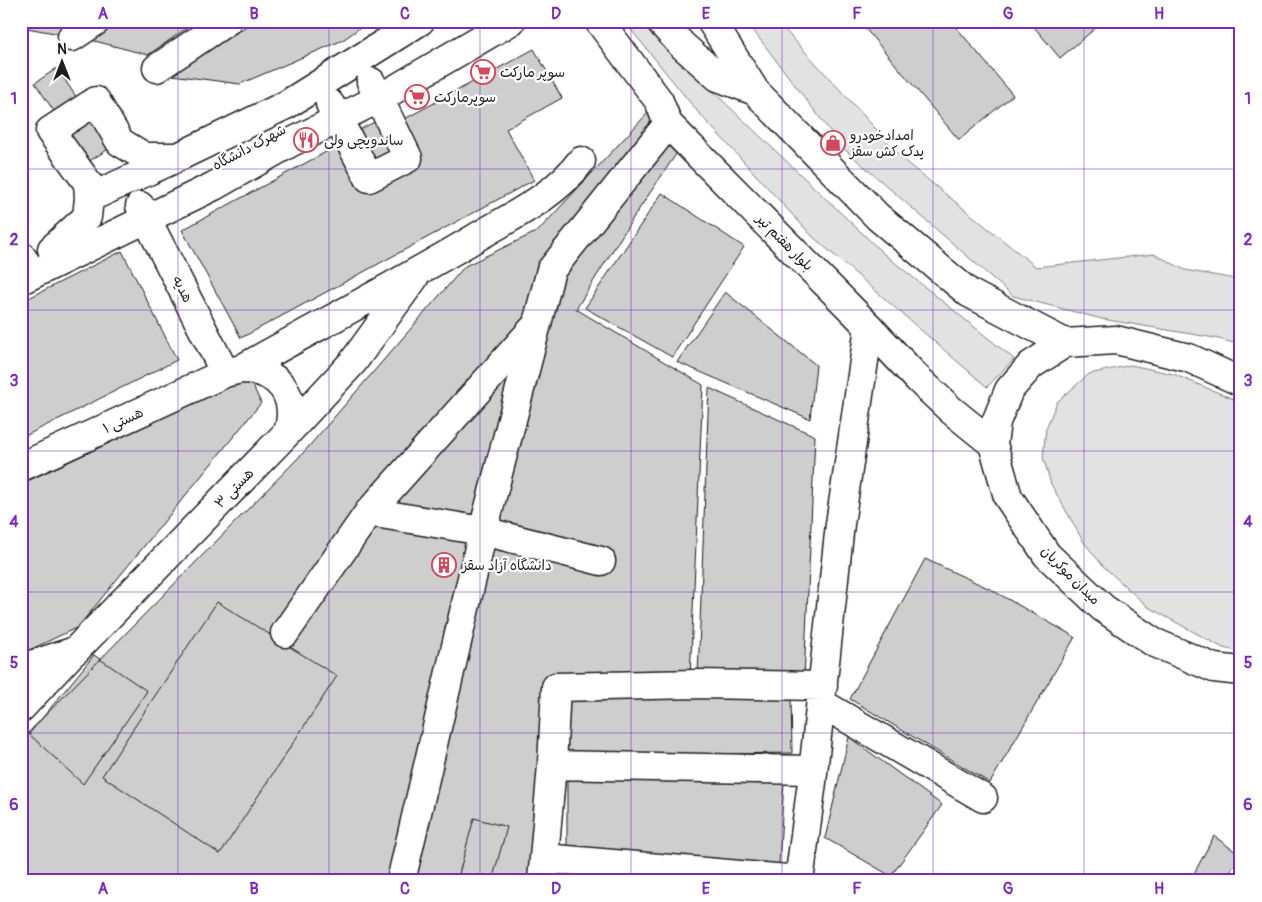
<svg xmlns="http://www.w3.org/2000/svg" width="1262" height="902" font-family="Pangolin,'Playpen Sans Arabic',sans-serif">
<rect width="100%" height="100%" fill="#fff"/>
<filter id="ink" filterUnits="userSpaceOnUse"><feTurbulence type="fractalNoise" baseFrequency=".02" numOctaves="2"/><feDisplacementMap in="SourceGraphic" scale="10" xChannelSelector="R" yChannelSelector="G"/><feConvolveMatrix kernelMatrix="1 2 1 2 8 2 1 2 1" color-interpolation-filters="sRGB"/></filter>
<g filter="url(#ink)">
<path fill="#e2e2e2" stroke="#7f7f7f" d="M624,21H639L884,254L1014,359L987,387L812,236L697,111Z
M746,21H777L907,163L1036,267L1154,254L1185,270L1241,280V345L1215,338L1102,319L1013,296L843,148Z
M1131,365L1173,374L1241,402V652L1223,648L1148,607L1103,566L1083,541L1051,484L1043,457L1046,428L1057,402L1089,374Z"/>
<path fill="#cecece" stroke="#1c1c1c" d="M21,21H80L66,35L21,27Z
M118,21H197L148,55L91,40Z
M254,21H369L343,40L240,84L172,75Z
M859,21H951L1013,95L959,140Z
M1029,21H1104L1060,58Z
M534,49L562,98L506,129L534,180L241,338L182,230L348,140L371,182L418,156L399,122Z
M57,68L110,148L88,162L35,83Z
M659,101L691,132L635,215L576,309L703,385L690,678H546L530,881H21V740L304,452L465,266L538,231Z
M380,119L398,152L376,163L359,130Z
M662,193L744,247L672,357L585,308Z
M122,251L177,360L21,438V302Z
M725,292L816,365L810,419L677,362Z
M249,378L261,403L78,627L21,654V484Z
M709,388L815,436L804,678L698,676Z
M925,559L990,589L1075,637L990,783L850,699Z
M217,602L337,676L220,854L102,776Z
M94,655L147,691L83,784L29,734Z
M791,691L792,753L564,756L563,694Z
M849,737L942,805L891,876L825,838Z
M567,774L784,782L779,865L567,852Z
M474,818L507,827L492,881H457Z
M1214,836L1240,855L1225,881H1190Z
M564,870L709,881H564Z"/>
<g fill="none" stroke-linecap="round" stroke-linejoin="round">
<defs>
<path id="minor" d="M72,37L96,21
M157,68L227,21
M330,104L369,178L408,158L371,82
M89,198L172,160
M140,206L225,373
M52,249L87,217L89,198L88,183L50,131L96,101L120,142L145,157H178L286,105L420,21
M21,256L26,263
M241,369C278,369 299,396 288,432
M21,467L225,373L241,369C320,325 400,283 477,237C514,215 555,196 581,161
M369,512L483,531L601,561
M285,633L369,512L532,330
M21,668L75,651L288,432L353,362L414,278
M821,703L983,798
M21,708L73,652
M552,765L813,770
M544,858L799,880
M401,881L483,531L551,270L668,124
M542,881L552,765L556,687L697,684L823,686
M799,881L812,782L840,524L869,327"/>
<path id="major" d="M599,21L659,101L668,124L869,327L918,379L951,410L993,444
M660,21L682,45L718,77L755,91
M711,21L755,91L878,217L969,293L1065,343
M21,280L214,186L288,144L380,98L511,21"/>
<path id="highway" d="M1241,382L1189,358L1116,340L1065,343L1031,365L1009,390L996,422L993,444L1008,497L1047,555L1103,608L1153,642L1214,668L1241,671"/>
</defs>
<use href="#minor" stroke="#1c1c1c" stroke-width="31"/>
<use href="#major" stroke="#1c1c1c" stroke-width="31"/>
<use href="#highway" stroke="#1c1c1c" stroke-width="31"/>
<use href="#minor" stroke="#fff" stroke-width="28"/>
<use href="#major" stroke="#fff" stroke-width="28"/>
<use href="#highway" stroke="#fff" stroke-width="28"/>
</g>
</g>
<path fill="none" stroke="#7b2cbf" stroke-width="1" stroke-opacity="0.55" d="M178,21V881M329,21V881M480,21V881M631,21V881M782,21V881M933,21V881M1084,21V881M21,169H1241M21,310H1241M21,451H1241M21,592H1241M21,733H1241"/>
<defs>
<symbol id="supermarket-ring" viewBox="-11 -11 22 22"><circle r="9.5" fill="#fff" stroke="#d1495b" stroke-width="1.5"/><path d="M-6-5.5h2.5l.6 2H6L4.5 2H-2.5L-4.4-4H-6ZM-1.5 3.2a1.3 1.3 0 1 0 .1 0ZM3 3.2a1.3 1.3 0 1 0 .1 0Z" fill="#d1495b"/></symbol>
<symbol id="restaurant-ring" viewBox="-11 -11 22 22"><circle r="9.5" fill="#fff" stroke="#d1495b" stroke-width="1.5"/><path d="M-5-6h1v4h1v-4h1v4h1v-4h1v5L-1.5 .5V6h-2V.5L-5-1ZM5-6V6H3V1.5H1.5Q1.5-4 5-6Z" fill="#d1495b"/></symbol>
<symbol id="shop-ring" viewBox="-11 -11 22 22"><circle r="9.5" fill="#fff" stroke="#d1495b" stroke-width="1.5"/><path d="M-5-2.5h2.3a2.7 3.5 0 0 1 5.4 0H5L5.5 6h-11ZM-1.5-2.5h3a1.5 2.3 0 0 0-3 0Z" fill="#d1495b"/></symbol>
<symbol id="building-ring" viewBox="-11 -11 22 22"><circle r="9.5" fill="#fff" stroke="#d1495b" stroke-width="1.5"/><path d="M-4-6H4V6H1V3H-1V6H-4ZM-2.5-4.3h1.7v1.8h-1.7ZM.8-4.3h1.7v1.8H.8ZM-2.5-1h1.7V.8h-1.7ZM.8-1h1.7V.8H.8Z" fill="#d1495b"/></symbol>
</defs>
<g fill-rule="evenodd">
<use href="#supermarket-ring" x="469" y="58" width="28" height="28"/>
<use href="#supermarket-ring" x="403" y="83" width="28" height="28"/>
<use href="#restaurant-ring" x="292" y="126" width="28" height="28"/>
<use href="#shop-ring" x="819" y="129" width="28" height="28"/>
<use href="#building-ring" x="430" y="551" width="28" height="28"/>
</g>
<g text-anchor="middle" stroke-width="4.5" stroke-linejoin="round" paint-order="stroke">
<g font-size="14" fill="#1c1c1c" stroke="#fff" text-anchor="start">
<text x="500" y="77">سوپر مارکت</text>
<text x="434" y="102">سوپرمارکت</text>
<text x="850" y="140">امدادخودرو<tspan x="850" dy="16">یدک کش سقز</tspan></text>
<text x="324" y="145">ساندویچی ولی</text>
<text x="462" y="570">دانشگاه آزاد سقز</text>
</g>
<g font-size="14" fill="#1c1c1c" stroke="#fff">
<text transform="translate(249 147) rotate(-28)" y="5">شهرک دانشگاه</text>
<text transform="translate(785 242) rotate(45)" y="5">بلوار هفتم تیر</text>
<text transform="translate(183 289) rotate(63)" y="5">هدیه</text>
<text transform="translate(123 420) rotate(-25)" y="5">هستی ۱</text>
<text transform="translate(234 488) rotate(-46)" y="5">هستی ۳</text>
<text transform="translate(1071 575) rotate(45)" y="5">میدان موکریان</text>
</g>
</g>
<rect width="1262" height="902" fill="none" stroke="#fff" stroke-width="55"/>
<g transform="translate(62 62)" stroke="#ffffff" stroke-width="4" paint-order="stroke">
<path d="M0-4L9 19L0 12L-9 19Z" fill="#1c1c1c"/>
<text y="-8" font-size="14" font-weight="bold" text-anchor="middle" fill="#1c1c1c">N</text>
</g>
<rect x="28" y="28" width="1206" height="846" fill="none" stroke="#7b2cbf" stroke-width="2"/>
<g font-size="16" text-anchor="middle" font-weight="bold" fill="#7b2cbf">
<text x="103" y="19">A</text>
<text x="254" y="19">B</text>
<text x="405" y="19">C</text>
<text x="556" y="19">D</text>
<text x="706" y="19">E</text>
<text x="857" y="19">F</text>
<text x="1008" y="19">G</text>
<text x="1159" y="19">H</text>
<text x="14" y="104">1</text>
<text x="1248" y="104">1</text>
<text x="14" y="245">2</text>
<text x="1248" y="245">2</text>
<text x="14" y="386">3</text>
<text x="1248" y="386">3</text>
<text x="14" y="527">4</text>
<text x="1248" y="527">4</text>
<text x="14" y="668">5</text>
<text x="1248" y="668">5</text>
<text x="14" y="810">6</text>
<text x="1248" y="810">6</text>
<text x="103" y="894">A</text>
<text x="254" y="894">B</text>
<text x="405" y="894">C</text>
<text x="556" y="894">D</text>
<text x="706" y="894">E</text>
<text x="857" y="894">F</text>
<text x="1008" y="894">G</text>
<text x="1159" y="894">H</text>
</g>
</svg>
